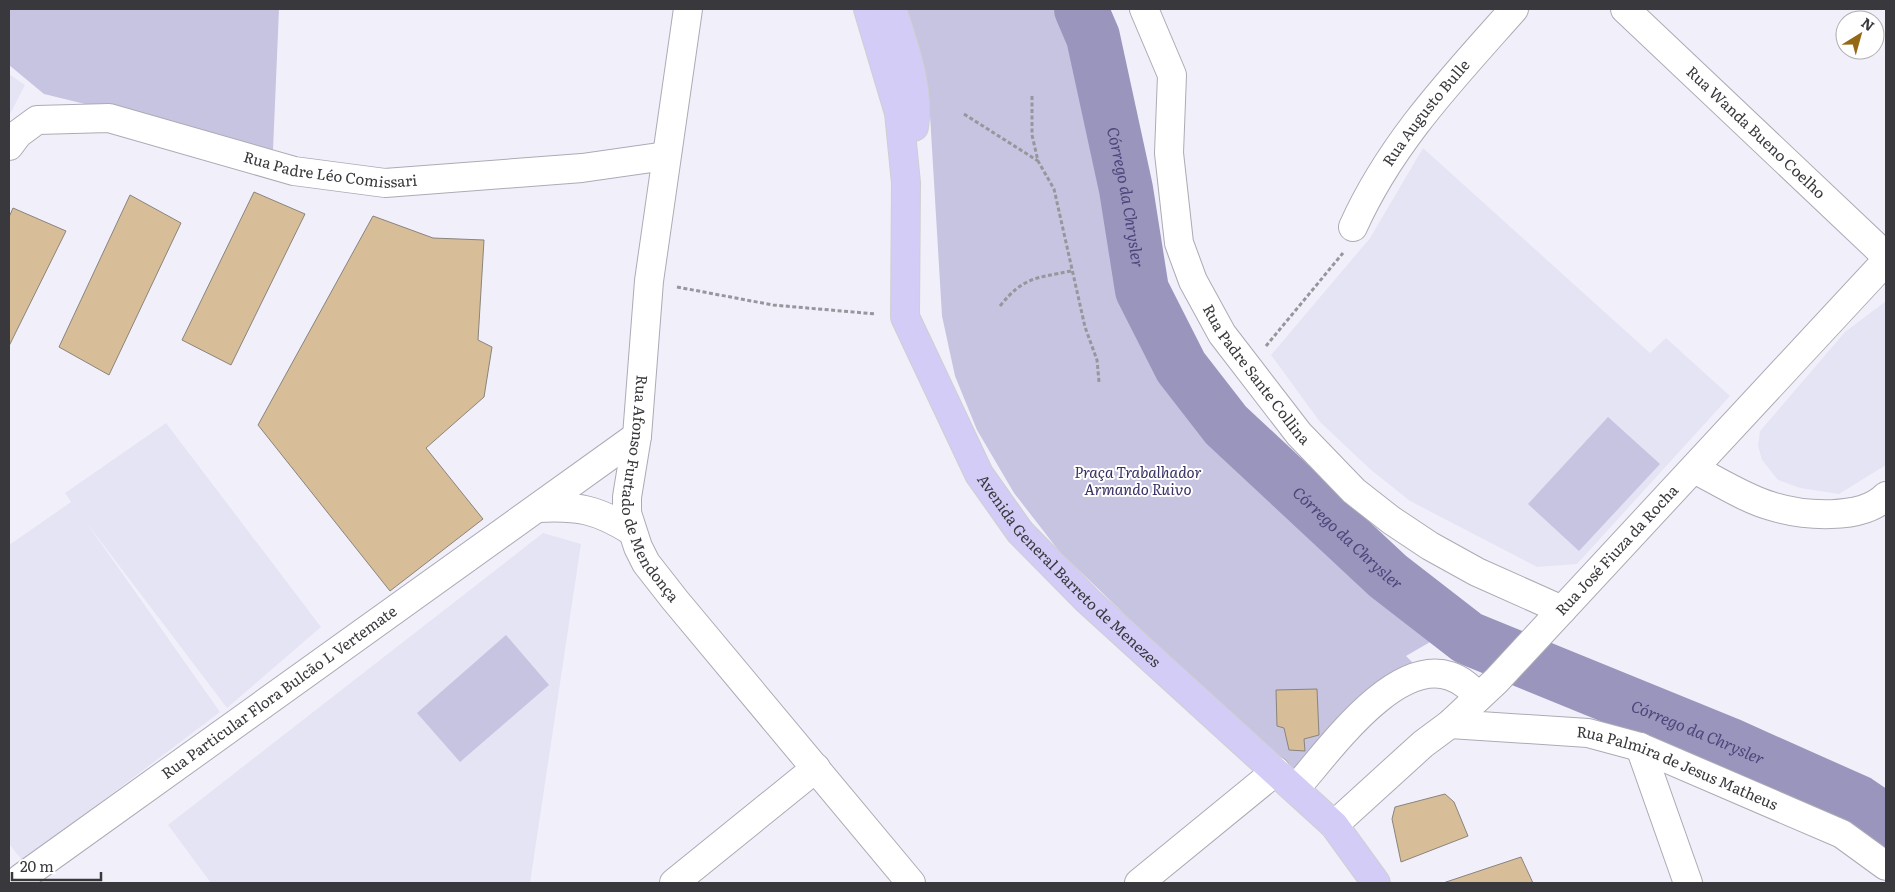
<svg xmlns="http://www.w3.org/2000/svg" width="1895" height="892" font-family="Literata,serif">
<rect width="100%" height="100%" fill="#f1f0fa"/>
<path fill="#e5e4f4" d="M9,74L25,85L9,116Z
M1423,148L1650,353L1666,338L1730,396L1577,564L1537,567L1410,501L1371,470L1320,422L1271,355L1370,238Z
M1886,301V465L1839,494L1800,488L1778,480L1762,460L1758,446L1760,431L1845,332Z
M166,423L321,627L227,708L86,522L220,712L23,861L9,844V545L71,502L65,493Z
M543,533L581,544L530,883H211L168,825Z"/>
<path fill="#c6c4e0" d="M9,9H279L273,150L44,94L9,65Z
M903,9H1066L1079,37L1095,136L1134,294L1174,367L1220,416L1271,481L1355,567L1437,638L1406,656L1414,664L1295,772L1232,718L1059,551L1014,493L977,430L955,376L942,316L930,115Z
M1608,417L1660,464L1579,551L1528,504Z
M506,635L549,685L460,762L417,713Z"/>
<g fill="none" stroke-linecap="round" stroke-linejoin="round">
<path stroke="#9995bd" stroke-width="54" id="s1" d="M1081,9L1093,37L1126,189L1142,290L1181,367L1226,425L1388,576L1468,638L1728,744L1858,802L1886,821"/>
</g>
<path fill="#d7bd98" stroke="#89847c" d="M254,192L305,214L231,365L182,340Z
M130,195L181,223L109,375L59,347Z
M13,208L66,231L9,346V217Z
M373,216L433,238L484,240L478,340L492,347L484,397L426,448L483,519L390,591L258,425Z
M1317,689L1319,735L1304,739L1305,751L1289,750L1284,728L1277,726L1276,690Z
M1445,794L1454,802L1468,836L1401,862L1392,819L1395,807Z
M1521,857L1533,883H1443Z"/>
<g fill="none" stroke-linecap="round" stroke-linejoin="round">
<defs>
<g id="minor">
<path id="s2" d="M688,9L649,281L637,436L627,497V513L638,547L646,563L675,600L911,883"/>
<path id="s3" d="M1144,9L1172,75L1169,153L1179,243L1193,281L1222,334L1299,434L1354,491L1391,520L1430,546L1477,572L1562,610"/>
<path id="s4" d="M1625,9L1886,256"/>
<path id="s5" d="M9,146L18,134L37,120L109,118L294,171L385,183L582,168L666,156"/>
<path id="s6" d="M1353,227C1391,142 1453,78 1514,9"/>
<path d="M1694,469C1718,481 1746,499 1771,506C1802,516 1862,521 1886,496"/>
<path d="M538,508C579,506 596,509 632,531"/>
<path id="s7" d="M1450,724L1588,733L1640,747L1842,834L1886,866"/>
<path d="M1640,747L1688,883"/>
<path d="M1296,788C1328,752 1394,657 1450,676C1462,680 1470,688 1478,696"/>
<path id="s8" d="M1334,825L1423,744L1450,724L1496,681L1886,261"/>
<path id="s9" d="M21,878L637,436"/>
<path d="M674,883L816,768"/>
<path d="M1139,883L1276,771"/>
</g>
<g id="major">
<path id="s10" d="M868,9L899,113L906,183L905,317L979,474L1020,532L1087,600L1334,825L1376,883"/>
<path d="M892,9C903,45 920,88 914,127"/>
</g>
</defs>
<use href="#minor" stroke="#acabb5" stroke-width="30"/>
<use href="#major" stroke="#cfcfd0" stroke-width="30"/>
<path stroke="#97969d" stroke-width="3" stroke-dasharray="4 2.5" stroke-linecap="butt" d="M1032,96V135L1038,161L1054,189L1085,327L1097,360L1099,382
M964,114L1038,161
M677,287L773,305L876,314
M1000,306C1023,277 1036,278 1071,271
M1266,346L1343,253"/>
<use href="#minor" stroke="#fff" stroke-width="28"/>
<use href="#major" stroke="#d2ccf7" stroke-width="28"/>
</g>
<g text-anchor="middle" stroke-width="4" stroke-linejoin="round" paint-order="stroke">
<g font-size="15" fill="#39383c" stroke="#fff">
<text dy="5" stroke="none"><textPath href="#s6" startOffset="136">Rua Augusto Bulle</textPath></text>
<text dy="5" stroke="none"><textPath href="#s4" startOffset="180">Rua Wanda Bueno Coelho</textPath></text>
<text dy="5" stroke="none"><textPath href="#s5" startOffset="339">Rua Padre Léo Comissari</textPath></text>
<text dy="5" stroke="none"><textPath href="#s3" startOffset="394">Rua Padre Sante Collina</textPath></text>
<text dy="5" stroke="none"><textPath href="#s2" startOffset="489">Rua Afonso Furtado de Mendonça</textPath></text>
<text dy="5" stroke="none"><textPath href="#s8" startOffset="395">Rua José Fiuza da Rocha</textPath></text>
<text dy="5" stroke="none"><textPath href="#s10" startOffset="619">Avenida General Barreto de Menezes</textPath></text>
<text dy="5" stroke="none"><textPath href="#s9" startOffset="318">Rua Particular Flora Bulcão L Vertemate</textPath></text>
<text dy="5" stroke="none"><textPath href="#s7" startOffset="234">Rua Palmira de Jesus Matheus</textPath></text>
</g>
<g font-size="15" font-style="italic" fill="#382e62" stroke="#fff">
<text x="1138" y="478">Praça Trabalhador<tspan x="1138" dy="17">Armando Ruivo</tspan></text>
</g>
<g font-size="16" font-style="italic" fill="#4e457b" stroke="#fff">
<text dy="6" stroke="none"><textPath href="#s1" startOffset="194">Córrego da Chrysler</textPath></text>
<text dy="6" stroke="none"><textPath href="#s1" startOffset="614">Córrego da Chrysler</textPath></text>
<text dy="6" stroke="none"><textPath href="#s1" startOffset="1019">Córrego da Chrysler</textPath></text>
</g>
</g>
<rect width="1895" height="892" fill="none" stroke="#39383c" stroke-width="20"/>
<g transform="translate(1860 35) rotate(37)"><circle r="24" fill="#ffffff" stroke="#b0afb1"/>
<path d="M0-4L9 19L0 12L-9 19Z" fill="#946814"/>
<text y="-8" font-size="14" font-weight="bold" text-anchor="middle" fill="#39383c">N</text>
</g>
<path d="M12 872v8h89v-8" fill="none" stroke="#39383c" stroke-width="2.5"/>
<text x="20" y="872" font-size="15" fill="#39383c" stroke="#ffffff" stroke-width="4" paint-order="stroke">20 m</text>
</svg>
